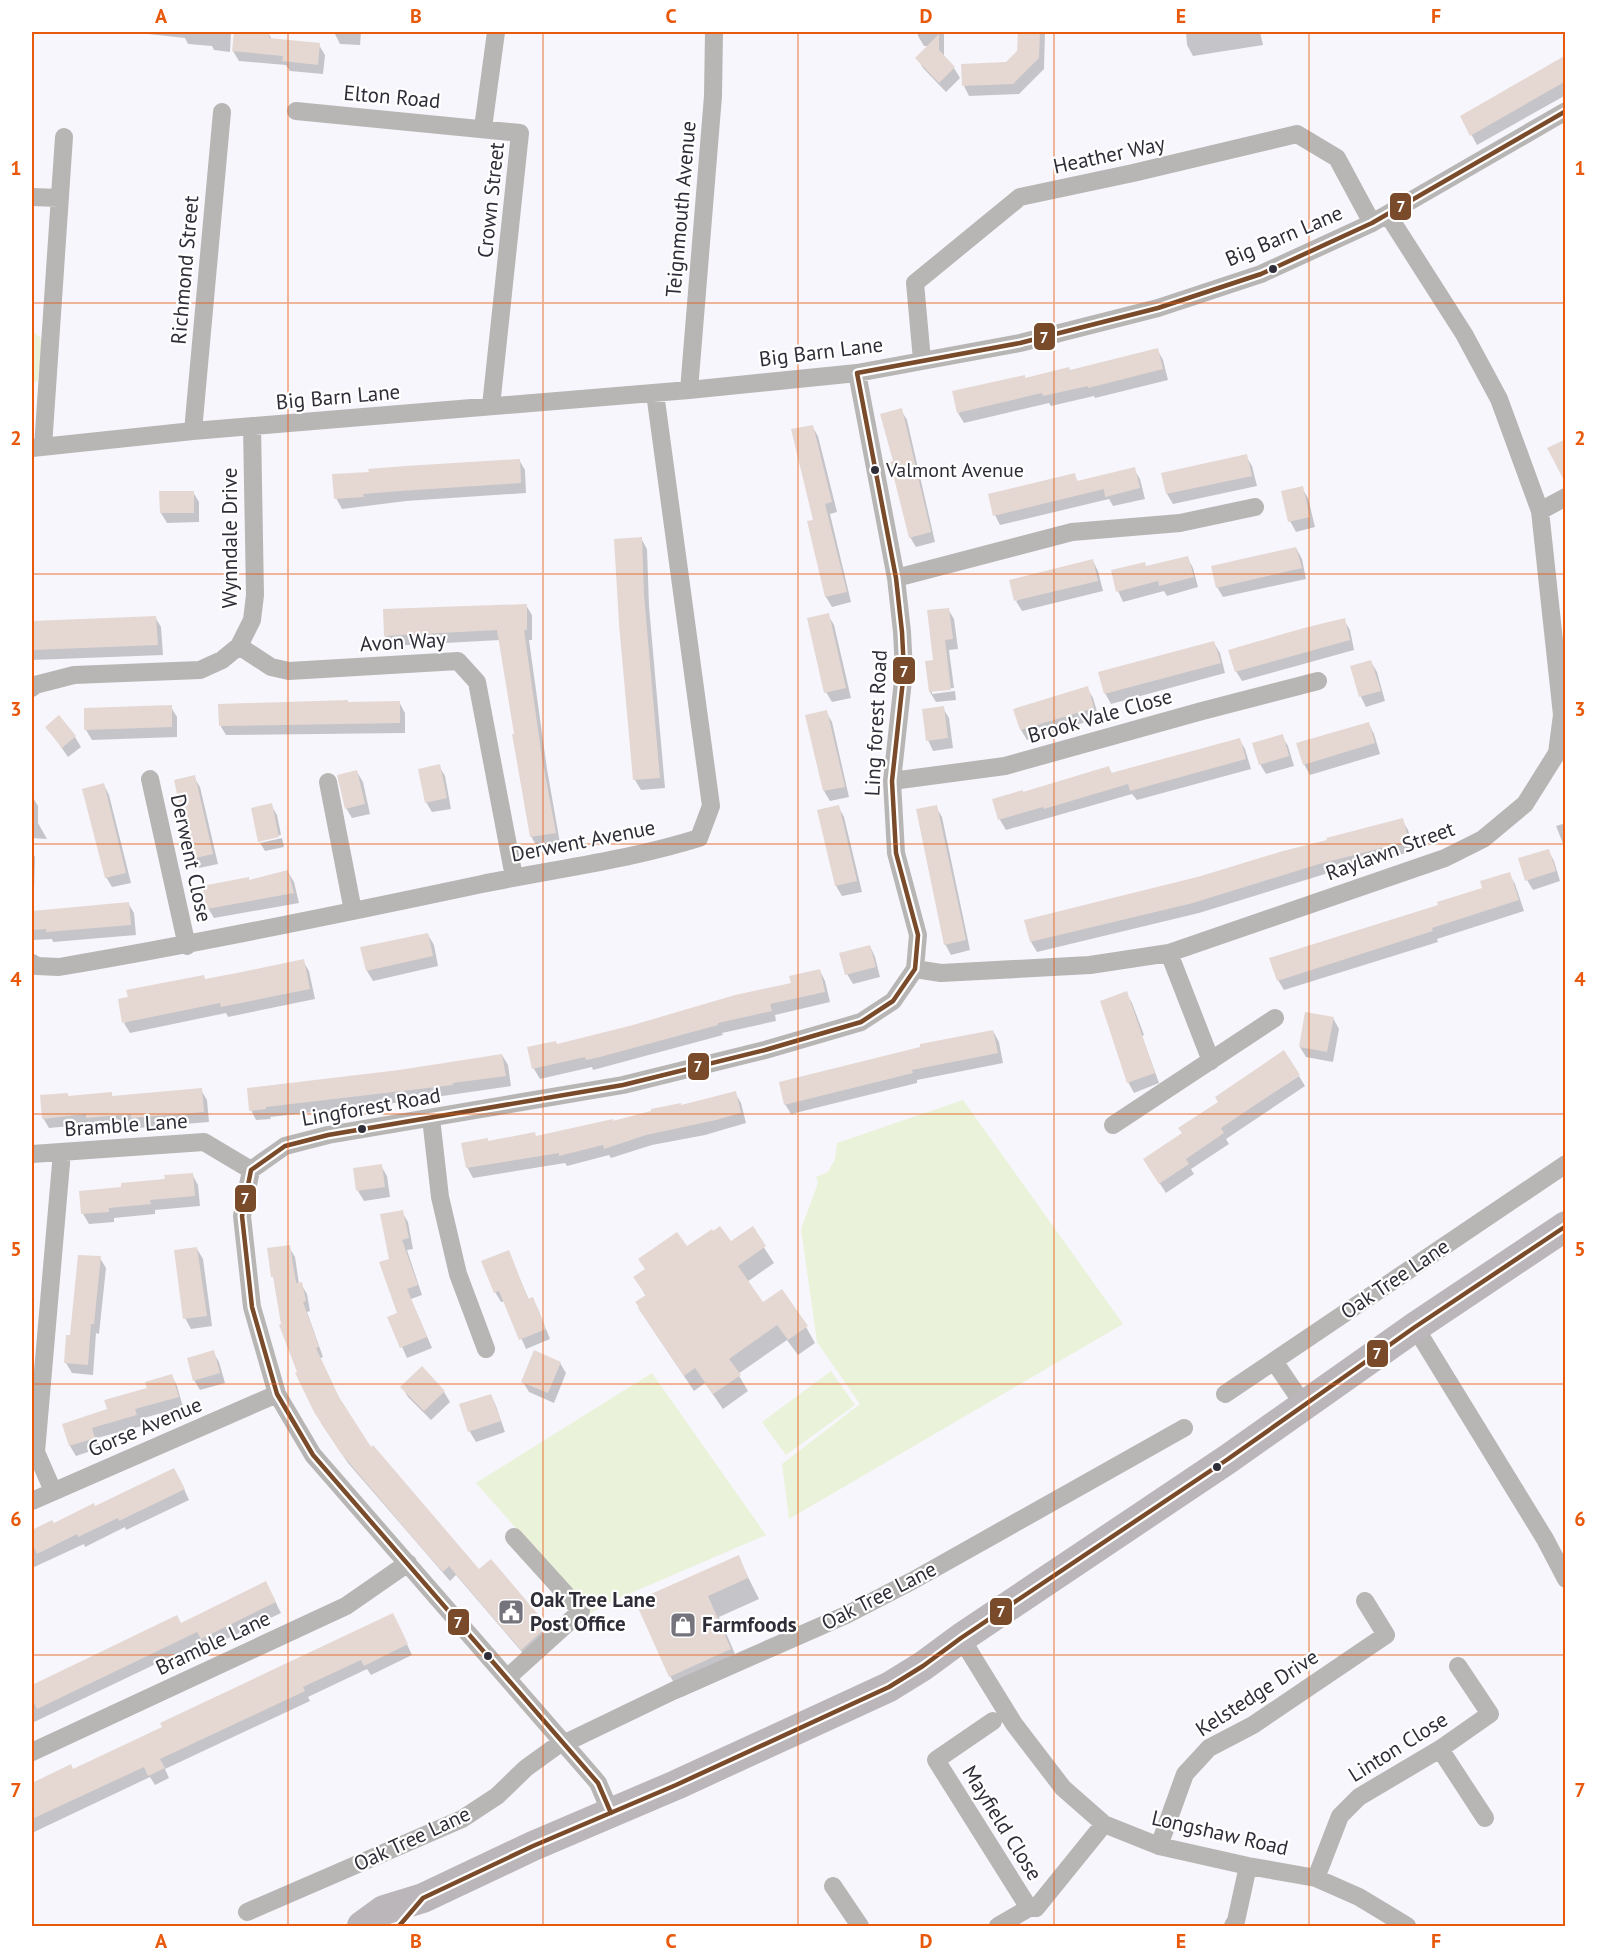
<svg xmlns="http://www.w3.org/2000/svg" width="1597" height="1958" font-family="'PT Sans',sans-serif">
<rect width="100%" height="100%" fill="#f7f6fc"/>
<path fill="#eaf2da" d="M32,331L41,338L42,351L38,380L33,384Z
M963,1100L1123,1324L789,1519L782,1464L860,1404L817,1342L801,1229L818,1183L816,1177L828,1172L835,1159L837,1143Z
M831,1371L855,1405L786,1455L762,1422Z
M652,1373L766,1535L617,1599L591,1613L476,1483Z"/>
<path fill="#0003" d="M129,32H231L230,52L214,50L212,46L188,44L185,38Z
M235,32L269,34L272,40L319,45L325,55L323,74L290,71L286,65L239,61L233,51Z
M334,32H361L360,45L340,44Z
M918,32H944V58L954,68L960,78L946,92L923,68L917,58L928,46H924L918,36Z
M1019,32H1045L1044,69L1019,94L969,96L964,86L1006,64L1019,52Z
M1186,32H1260L1263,45L1193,56L1187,45Z
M1566,57V95L1477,145L1462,117Z
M1157,349L1163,360L1168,380L1095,398L1094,396L1051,406L1049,403L964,423L958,413L1026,379L1070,371Z
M901,410L907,420L935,542L916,547L910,537L895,462Z
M812,426L818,436L837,512L830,514L851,602L832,607L826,597L809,522L815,521Z
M1246,456L1252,466L1257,486L1173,504L1167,494L1162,474Z
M519,460L525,470L526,493L406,501L342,509L336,498Z
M1134,469L1140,479L1145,499L1113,506L1109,499L1000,525L995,515L1074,475L1078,482Z
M1302,488L1308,498L1315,527L1296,532L1290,521Z
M193,492L199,502V522L167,523L161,513L160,493Z
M641,538L647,549L649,606L665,788L641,790L635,780L616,540Z
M1296,548L1302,559L1306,579L1223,597L1217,587Z
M1187,557L1193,568L1198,587L1167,596L1164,591L1123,602L1118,591Z
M1093,561L1098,571L1103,591L1022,611L1016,601Z
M526,605L532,615V640H529L547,769L560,843L537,847L531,836L500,640L391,646L385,636Z
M948,609L954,619L958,649L949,650L954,688L932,690V694L955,691L956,700L936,702L930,692L927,662L934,661Z
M828,615L834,625L851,698L832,702L826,692Z
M155,617L161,627L163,655L32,660V623Z
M1344,620L1350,630L1354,650L1242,681L1236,671Z
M1214,643L1220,653L1225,673L1111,704L1105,693Z
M1371,662L1377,672L1385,701L1366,707L1361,697Z
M1087,688L1093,698L1099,718L1027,740L1021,730Z
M399,702L405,713V733L226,735L220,725Z
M171,707L177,717V737L92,740L86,730Z
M943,708L949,718L953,748L933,751L928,740Z
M826,712L832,722L849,797L830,801L824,791L807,716Z
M1369,724L1374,734L1380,754L1310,775L1304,764Z
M47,727L75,737L81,747L68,757Z
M1282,736L1288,746L1294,766L1266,774L1260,764Z
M1239,739L1245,749L1251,769L1137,800L1132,794L1006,830L1000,820L994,800L1023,793L1109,768L1112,774Z
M439,766L445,776L451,809L432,812L426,802Z
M357,772L363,782L370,814L352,818L346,808Z
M194,777L200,787L218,864L199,868L193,858Z
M104,785L109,795L131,883L112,887L106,877Z
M32,796L38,806V823L47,839L32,838Z
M271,805L277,815L281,835L260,839V843L282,838L284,847L265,851L259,841Z
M838,806L844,817L862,892L842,896L836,886L818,811Z
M936,807L942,817L970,950L951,955L945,944Z
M1402,820L1408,830L1414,851L1325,874L1199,913L1037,952L1031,942L1026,921L1202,878Z
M1566,823V851L1556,826Z
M1548,850L1554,861L1560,881L1533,890L1527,880Z
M32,851L35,857L34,890H32Z
M288,872L294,882L299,903L214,918L208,908L248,878L250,881Z
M1509,874L1515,884L1524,911L1437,939L1438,942L1284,990L1278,980L1440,906L1484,889Z
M128,903L134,913L136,935L53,942L52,939L32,940V912Z
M428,935L434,945L438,966L373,981L367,971L362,948Z
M870,946L875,957L880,977L853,984L847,974Z
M303,961L309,971L315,999L228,1017L226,1013L130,1033L124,1023L205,980Z
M820,971L825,981L830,1002L775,1015L776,1021L722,1033L723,1035L593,1070L592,1067L540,1079L534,1069L529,1048L557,1046L793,984Z
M1126,993L1132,1003L1144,1035L1142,1036L1159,1083L1134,1093L1128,1082Z
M1333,1018L1339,1029L1333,1062L1306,1057L1300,1047Z
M993,1031L999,1042L1003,1063L917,1080V1083L791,1114L785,1104Z
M502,1055L508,1065L511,1086L394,1103L270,1117L271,1119L256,1120L251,1110L400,1071Z
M1299,1076L1305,1086L1226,1139L1229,1144L1191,1169L1194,1174L1166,1193L1151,1170Z
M201,1090L207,1100L209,1122L138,1128L136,1124L94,1128L92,1124L49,1128L43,1118L69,1097L111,1094L113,1097Z
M735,1093L741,1103L746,1123L705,1135L652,1145L611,1158L609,1155L567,1166L565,1163L473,1178L467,1167L489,1142L536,1137L681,1107Z
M381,1166L387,1176L390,1197L364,1201L358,1191Z
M192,1174L198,1185L200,1206L155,1210V1214L114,1218V1222L89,1224L83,1214L122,1188Z
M402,1212L408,1222L413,1249L407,1250L422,1295L411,1299L432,1348L407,1358L389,1318L398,1314L391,1260Z
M752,1229L774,1263L747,1282L762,1304L806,1327L815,1343L798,1355L787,1340L738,1374L748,1391L723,1409L705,1383L694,1391L649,1324L640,1309L646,1296L635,1278L687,1248L731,1243Z
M289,1247L295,1257L299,1284H301L307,1294L310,1311L307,1312L323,1357L320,1358L342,1405L371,1449L479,1571L547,1627L553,1637L528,1659L456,1575L450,1581L348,1463L321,1423Z
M197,1249L203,1259L212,1326L191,1329L185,1318Z
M508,1252L529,1300L532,1299L538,1309L550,1339L526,1349L505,1301L501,1302L495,1292Z
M100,1258L106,1268L99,1334L96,1333L93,1375L72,1373L66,1363L71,1337Z
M213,1352L219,1362L225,1383L200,1390L194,1380Z
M560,1363L566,1373L554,1403L529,1392L523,1382Z
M172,1376L177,1386L183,1407L140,1419L142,1426L97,1438L100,1448L76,1456L70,1446L64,1425L108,1410Z
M402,1387L444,1392L450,1402L431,1420L408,1397Z
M491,1395L496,1406L505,1432L476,1442L470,1432L461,1405Z
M180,1480L189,1500L126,1530L125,1527L85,1547L84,1544L32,1568V1531L52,1522L53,1525L94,1508Z
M738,1557L759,1599L719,1617L742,1670L682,1697L670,1676L637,1602Z
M271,1593L281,1613L208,1648L204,1641L32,1723V1687L181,1625Z
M398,1625L412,1655L371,1675L367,1669L308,1697L310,1701L165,1769L169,1778L155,1785L150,1777L32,1833V1785L70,1766L72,1770Z"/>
<path fill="#e5d8d3" d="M234,32L270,33L269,38L320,43L318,65L282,61L283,56L232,51Z
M1018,32H1040L1039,58L1013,84L962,86L961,64L1006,62L1017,51Z
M939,34V50L955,67L939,83L915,58Z
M1566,55V81L1470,136L1460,116Z
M1158,348L1163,369L1088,388V386L1043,396L1042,393L957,413L952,391L1025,375V378L1069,367L1070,370Z
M902,408L931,532L909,538L890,462L893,461L880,414Z
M813,425L832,502L825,504L847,592L825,597L807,521L813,520L791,429Z
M1566,439V484L1547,448Z
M1247,454L1252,476L1166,494L1161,473Z
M520,459L521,483L400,491L363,494L364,497L334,499L332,474L369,472L368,469L405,466Z
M1135,467L1140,488L1105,497L1104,489L993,516L988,494L1075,473L1077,481Z
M1303,486L1310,517L1288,522L1281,491Z
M159,491H194V513H160Z
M642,537L644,595L660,778L633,780L619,624L614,539Z
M1296,547L1302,568L1216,588L1211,566Z
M1188,556L1194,577L1159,586L1158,581L1116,592L1111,570L1145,562L1146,566Z
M1093,559L1098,581L1014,601L1009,580Z
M527,604V630H524L542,758L556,833L530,837L512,734H514L497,630L384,636L383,609Z
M949,608L953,639L945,640L951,690L929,692L925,661L933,660L927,610Z
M829,613L846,688L824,693L807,618Z
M156,616L158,645L32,650V621Z
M1345,618L1350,640L1235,672L1228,650L1304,628Z
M1214,641L1221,663L1104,694L1098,672Z
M1371,660L1381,691L1359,697L1350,666Z
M1088,686L1094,708L1020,730L1013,709Z
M348,700V702L400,701V723L219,726L218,704Z
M172,705V727L84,730V708Z
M944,706L948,738L926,741L922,709Z
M827,710L845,787L823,791L805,715Z
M59,715L76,736L62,748L45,727Z
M1369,722L1375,743L1303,765L1296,743Z
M1283,734L1289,756L1259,765L1252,743Z
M1240,738L1246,759L1130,791L1128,784L1044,809L1043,807L998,820L992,799L1023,790V792L1109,766L1111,773Z
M440,764L447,798L425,803L418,769Z
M357,770L365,804L345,809L337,775Z
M195,775L213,854L191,859L174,780Z
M104,783L126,873L105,878L82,789Z
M272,803L279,837L258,842L251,808Z
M839,805L857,881L835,886L817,810Z
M937,805L966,940L944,945L916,809Z
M1403,818L1409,841L1319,864L1193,903L1030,942L1024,920L1201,876L1283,851L1327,840L1326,838Z
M1549,849L1556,871L1525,881L1518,858Z
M288,870L294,893L207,909L202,886L249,877V880Z
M1510,872L1519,900L1432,928L1433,931L1277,981L1269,958L1438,905L1437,902L1482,888L1480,881Z
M129,902L131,925L46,932V929L32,930V911Z
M428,933L433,956L366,971L360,947Z
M870,945L876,967L845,975L839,953Z
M304,959L310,989L221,1007L220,1003L122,1023L118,999L128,997L126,990L204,975L205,979L237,973Z
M820,969L825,992L770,1004L772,1011L718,1023V1025L600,1057L586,1060L585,1057L532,1069L527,1047L556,1041L557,1044L633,1025L735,995L791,983L789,976Z
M1127,991L1155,1073L1127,1083L1100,1001Z
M1305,1012L1334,1017L1327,1052L1299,1047Z
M993,1030L998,1053L912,1070L913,1073L784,1105L779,1082L920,1047V1044Z
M1284,1050L1300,1075L1221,1128L1224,1133L1186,1159L1189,1164L1159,1184L1143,1159L1182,1133L1178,1128L1218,1102L1215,1097Z
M502,1054L506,1076L453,1083V1085L266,1107V1109L249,1111L247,1088L399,1070Z
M202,1088L204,1112L131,1118V1114L86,1118V1114L42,1119L40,1095L68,1093V1096L112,1092V1096Z
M736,1091L741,1113L716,1120L646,1135L604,1149L603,1145L559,1156V1153L466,1168L461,1143L488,1138V1141L535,1132L536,1136L613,1119V1121L651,1111V1109L681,1103V1105Z
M382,1164L385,1187L356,1191L353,1168Z
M193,1173L195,1196L150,1200L151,1204L109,1208V1212L81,1214L79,1191L121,1187V1183L165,1179L164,1175Z
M403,1210L409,1238L402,1240L418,1285L407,1289L427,1337L400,1348L387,1317L397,1313L379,1262L389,1259L380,1214Z
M720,1226L731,1241L753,1226L766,1246L738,1266L763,1302L782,1289L808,1326L788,1340L777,1325L729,1359L741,1375L713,1394L695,1368L684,1376L638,1308L639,1307L635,1302L646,1295L633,1277L645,1269L638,1259L677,1232L687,1246L712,1229L713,1231Z
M290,1245L296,1283L302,1282L306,1301L303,1302L319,1347L316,1348L339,1397L371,1447L373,1445L479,1569L491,1559L548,1626L521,1650L449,1566L443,1572L420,1546L340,1452L314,1412L295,1373L297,1372L279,1325L281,1324L273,1277H271L267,1248Z
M197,1247L207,1316L183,1319L174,1250Z
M509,1250L528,1299L533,1297L546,1329L519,1340L499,1291L494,1293L481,1261Z
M78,1255L101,1256L94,1324H91L88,1365L64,1363L66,1335H70Z
M214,1350L220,1373L193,1381L187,1358Z
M534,1350L561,1362L548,1393L521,1382Z
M422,1366L445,1391L424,1411L400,1387Z
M172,1374L179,1397L135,1409L137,1415L92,1428L95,1438L69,1446L62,1424L107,1409L104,1400L147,1388L145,1382Z
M491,1394L501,1421L468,1432L459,1404Z
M174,1468L185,1489L119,1521L118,1518L78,1537L77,1534L37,1554L32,1543V1530L52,1520L54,1523L94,1503L95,1506Z
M739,1555L748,1578L708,1596L731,1649L669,1677L635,1601Z
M266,1581L276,1602L201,1639L197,1632L37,1709L32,1699V1685L177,1615L181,1623Z
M393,1613L408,1644L364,1666L361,1660L303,1687L305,1691L160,1759L165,1768L148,1776L144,1767L32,1819V1783L71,1764L73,1769L126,1744L162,1727L160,1723Z"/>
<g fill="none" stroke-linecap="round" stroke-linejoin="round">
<path stroke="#b8b5b5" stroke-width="18" d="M296,111L520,133L491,406
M483,128L496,32
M32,197L59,198
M922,360L915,283L1020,197L1133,173L1297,134L1337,158L1372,223
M857,373L896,578L902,632L904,671L892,781L896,853L918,935L915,969
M689,390L713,96L714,32
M193,431L222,112
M43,447L64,137
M32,448L193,431L689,390L857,373L1020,343L1158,308L1261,274L1372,223L1566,111
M1540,511L1566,497
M896,578L1072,532L1180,523L1255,507
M239,646L271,667L289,671L458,661L477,682L514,877
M32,688L35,685L74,675L200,670L222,660L239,646L252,620L255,595L252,426
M150,779L187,946
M892,781L1005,766L1202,711L1318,681
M328,782L353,911
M1169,953L1211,1061
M32,963L37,966L59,967C201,943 341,914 482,884C554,869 629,860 699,838L711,806L655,393
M915,969L941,973L1090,965L1169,953L1445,858L1483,839L1525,804L1557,753L1562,715L1540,511L1499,399L1464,334L1388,215
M431,1118L440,1197L458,1274L486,1349
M1113,1125L1275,1018
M32,1154L204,1142L251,1170
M1415,1327L1545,1539L1566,1579
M1274,1361L1303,1404
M1225,1394L1566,1164
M53,1491L36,1452L62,1152
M32,1501L277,1394
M961,1638L1014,1724L1063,1788L1104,1824L1159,1846L1248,1866L1316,1878L1359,1897L1407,1926
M507,1678L581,1611L514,1537
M993,1721L936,1760L1029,1908
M563,1744L673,1691L846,1615L912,1581L1184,1428
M1440,1749L1485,1818
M32,1752L346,1606L408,1563
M611,1813L598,1783L593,1777L313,1455L277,1394L252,1307L242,1216L251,1170L285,1146L328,1135L623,1085L765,1050L861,1022L893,1001L915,969
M1159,1846L1185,1774L1209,1748L1253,1725L1386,1635L1365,1601
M1316,1878L1340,1816L1359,1797L1440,1749L1490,1714L1458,1666
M833,1886L860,1926
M247,1912L462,1819L497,1796L526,1768L562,1742
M998,1926L1029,1908H1036L1104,1824
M1233,1926L1236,1921L1248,1866"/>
<path stroke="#bbb6ba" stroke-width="30" d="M362,1926L384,1910L423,1898L533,1846L676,1785L889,1687L923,1666L961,1638L1228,1459L1415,1327L1566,1226"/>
<defs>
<path id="bus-1" d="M857,373L1020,343L1158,308L1261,274L1372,223L1566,111
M857,373L896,578L902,632L904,671L892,781L896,853L918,935L915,969
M611,1813L598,1783L313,1455L277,1394L252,1307L242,1216L251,1170L285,1146L328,1135L623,1085L765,1050L861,1022L893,1001L915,969
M399,1926L423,1898L533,1846L676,1785L889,1687L923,1666L961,1638L1228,1459L1415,1327L1566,1226"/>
</defs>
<use href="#bus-1" stroke="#fff" stroke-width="9"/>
<use href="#bus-1" stroke="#7a4b2a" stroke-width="4.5"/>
</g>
<path fill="none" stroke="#e8590c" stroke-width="1.5" stroke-opacity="0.55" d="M288,32V1926M543,32V1926M798,32V1926M1054,32V1926M1309,32V1926M32,303H1566M32,574H1566M32,844H1566M32,1114H1566M32,1384H1566M32,1655H1566"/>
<defs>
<symbol id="civic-square" viewBox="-11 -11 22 22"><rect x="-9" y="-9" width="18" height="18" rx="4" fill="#75737c" stroke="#fff"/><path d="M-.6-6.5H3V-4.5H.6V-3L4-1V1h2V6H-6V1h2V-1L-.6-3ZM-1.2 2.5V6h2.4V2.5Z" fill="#fff"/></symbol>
<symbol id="shop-square" viewBox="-11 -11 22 22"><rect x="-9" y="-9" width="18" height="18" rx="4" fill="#75737c" stroke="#fff"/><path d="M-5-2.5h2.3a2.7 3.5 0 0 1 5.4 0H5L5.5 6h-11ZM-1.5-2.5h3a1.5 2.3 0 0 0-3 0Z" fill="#fff"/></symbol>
</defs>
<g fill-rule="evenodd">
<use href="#civic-square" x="496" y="1597" width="30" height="30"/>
<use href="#shop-square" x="668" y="1610" width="30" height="30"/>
</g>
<g fill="#2f2d37" stroke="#fff" stroke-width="2">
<circle cx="1273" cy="269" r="5"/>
<circle cx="875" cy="470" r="5"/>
<circle cx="362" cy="1129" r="5"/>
<circle cx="1217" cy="1467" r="5"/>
<circle cx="488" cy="1656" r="5"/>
</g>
<g text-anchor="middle" stroke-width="4.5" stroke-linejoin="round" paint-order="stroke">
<g font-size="20" fill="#2f2d37" stroke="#fff" text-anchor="start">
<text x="886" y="477">Valmont Avenue</text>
</g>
<g font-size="21" fill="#2f2d37" stroke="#fff">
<text transform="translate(392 97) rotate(5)" y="7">Elton Road</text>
<text transform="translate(1109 155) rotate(-12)" y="7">Heather Way</text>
<text transform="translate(491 200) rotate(-84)" y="7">Crown Street</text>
<text transform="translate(681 209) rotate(-85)" y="7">Teignmouth Avenue</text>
<text transform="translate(1284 236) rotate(-23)" y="7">Big Barn Lane</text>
<text transform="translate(185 270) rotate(-85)" y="7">Richmond Street</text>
<text transform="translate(821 352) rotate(-7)" y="7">Big Barn Lane</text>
<text transform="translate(338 397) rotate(-5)" y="7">Big Barn Lane</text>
<text transform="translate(230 538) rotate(-90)" y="7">Wynndale Drive</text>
<text transform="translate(403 642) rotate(-3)" y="7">Avon Way</text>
<text transform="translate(1100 716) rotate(-16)" y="7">Brook Vale Close</text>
<text transform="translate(876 723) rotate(-87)" y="7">Ling forest Road</text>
<text transform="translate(583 841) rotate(-11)" y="7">Derwent Avenue</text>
<text transform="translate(1390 851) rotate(-20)" y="7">Raylawn Street</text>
<text transform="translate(191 858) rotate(78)" y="7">Derwent Close</text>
<text transform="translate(371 1107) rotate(-10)" y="7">Lingforest Road</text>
<text transform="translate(126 1125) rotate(-4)" y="7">Bramble Lane</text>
<text transform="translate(1395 1279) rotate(-34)" y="7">Oak Tree Lane</text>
<text transform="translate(145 1427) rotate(-23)" y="7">Gorse Avenue</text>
<text transform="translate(879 1596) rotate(-27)" y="7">Oak Tree Lane</text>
<text transform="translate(213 1643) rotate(-25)" y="7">Bramble Lane</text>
<text transform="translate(1257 1693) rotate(-33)" y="7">Kelstedge Drive</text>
<text transform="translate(1398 1747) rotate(-32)" y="7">Linton Close</text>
<text transform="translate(1002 1823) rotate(58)" y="7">Mayfield Close</text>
<text transform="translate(1220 1833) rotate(13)" y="7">Longshaw Road</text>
<text transform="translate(412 1839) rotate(-25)" y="7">Oak Tree Lane</text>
</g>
<g font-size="21" font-weight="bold" fill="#2f2d37" stroke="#fff" text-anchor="start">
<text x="530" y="1607">Oak Tree Lane<tspan x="530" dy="24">Post Office</tspan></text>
<text x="702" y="1632">Farmfoods</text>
</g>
</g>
<g stroke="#fff" stroke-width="2">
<rect x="1389" y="192" width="23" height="29" rx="6" fill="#7a4b2a"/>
<rect x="1033" y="322" width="23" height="29" rx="6" fill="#7a4b2a"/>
<rect x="892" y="656" width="24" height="29" rx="6" fill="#7a4b2a"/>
<rect x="687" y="1052" width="23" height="29" rx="6" fill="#7a4b2a"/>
<rect x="234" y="1184" width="23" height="29" rx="6" fill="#7a4b2a"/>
<rect x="1366" y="1339" width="23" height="29" rx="6" fill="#7a4b2a"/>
<rect x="989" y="1597" width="24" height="29" rx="6" fill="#7a4b2a"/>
<rect x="447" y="1608" width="23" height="28" rx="6" fill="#7a4b2a"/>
</g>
<g font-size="16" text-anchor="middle" font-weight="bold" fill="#fff">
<text x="1401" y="212">7</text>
<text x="1044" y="343">7</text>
<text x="904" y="677">7</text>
<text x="698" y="1072">7</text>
<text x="245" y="1204">7</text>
<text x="1377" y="1359">7</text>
<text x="1001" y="1617">7</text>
<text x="458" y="1628">7</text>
</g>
<rect width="1597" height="1958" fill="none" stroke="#ffffff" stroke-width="66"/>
<rect x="33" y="33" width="1531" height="1892" fill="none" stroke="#e8590c" stroke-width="2"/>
<g font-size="20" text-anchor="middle" font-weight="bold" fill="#e8590c">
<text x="161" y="23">A</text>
<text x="416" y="23">B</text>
<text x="671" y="23">C</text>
<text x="926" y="23">D</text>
<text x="1181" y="23">E</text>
<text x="1436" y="23">F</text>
<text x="16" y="175">1</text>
<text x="1580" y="175">1</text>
<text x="16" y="445">2</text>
<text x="1580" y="445">2</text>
<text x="16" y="716">3</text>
<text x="1580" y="716">3</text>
<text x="16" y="986">4</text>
<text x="1580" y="986">4</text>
<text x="16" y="1256">5</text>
<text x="1580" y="1256">5</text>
<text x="16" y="1526">6</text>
<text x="1580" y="1526">6</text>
<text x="16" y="1797">7</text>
<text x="1580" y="1797">7</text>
<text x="161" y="1948">A</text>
<text x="416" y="1948">B</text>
<text x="671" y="1948">C</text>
<text x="926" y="1948">D</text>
<text x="1181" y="1948">E</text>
<text x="1436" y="1948">F</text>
</g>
</svg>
